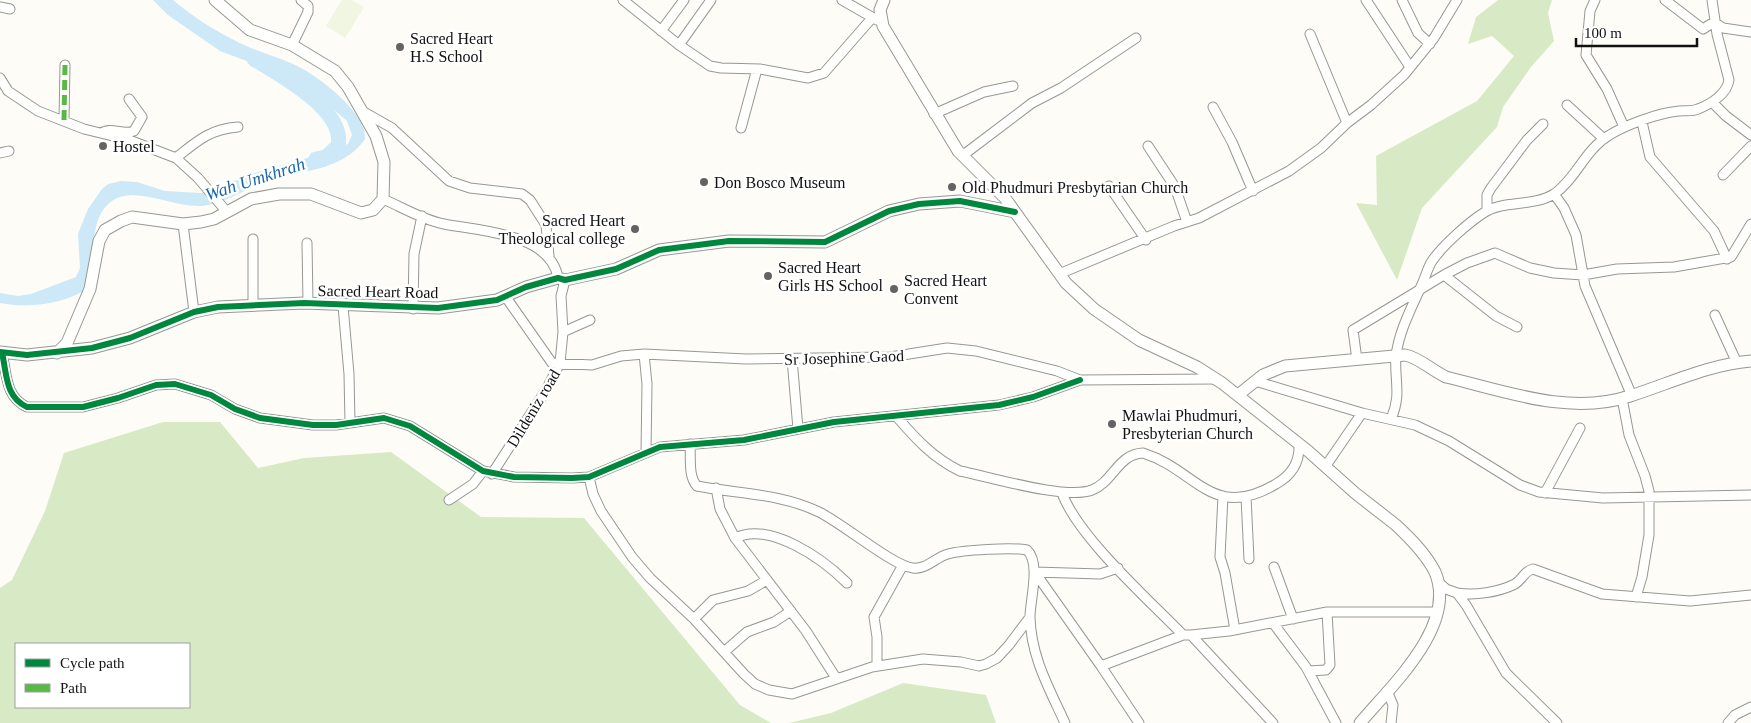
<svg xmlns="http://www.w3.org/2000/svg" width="1751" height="723" font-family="Georgia,serif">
<rect width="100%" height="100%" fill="#fdfcf7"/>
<path fill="#d8eac5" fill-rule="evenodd" d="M1498,0H1552L1548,13L1554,41L1531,67L1503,107L1497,127L1422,208L1397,280L1356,203L1377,205L1376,156L1477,101L1514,56L1492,36L1468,44L1476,17Z
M163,422H220L258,468L304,458L391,452L481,517L584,518L740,705L771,723H0V588L12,580L45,511L64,453ZM16,644H189V707H16Z
M903,683L986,695L996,723H789L831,713Z"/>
<path fill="#f0f6e1" d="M342,0H352L364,7L345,38L326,26Z"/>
<path fill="#cde8f7" d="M153,0H173C192,16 212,29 234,40C257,53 285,57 308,72C327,84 367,115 365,139C357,151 345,159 332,164C314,172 292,172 273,179C249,186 227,203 202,206C175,208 135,185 112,201C83,222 102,266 82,292C57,305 27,308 0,303V293L18,296L31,294L76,277L80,268L78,234L88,209L102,189L108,184L121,181L137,182L165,191L200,193L212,191L248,175L331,151L348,144L352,135L347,121L302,82L220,51L168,15Z"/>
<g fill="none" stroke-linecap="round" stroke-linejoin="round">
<path stroke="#cde8f7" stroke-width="15" d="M254,59C280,75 346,110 338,146L326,157L316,159"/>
<defs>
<path id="minor" d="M623,0L679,45L710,66L721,68L760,69L808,78L824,73L872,18
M842,0L877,20
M1366,0L1410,67
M1402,0L1418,33L1430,44
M1595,0L1590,11L1586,55L1607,89L1624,127
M1665,0L1703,29L1714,22L1723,28L1751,32
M0,7L10,9
M661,31L684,0
M1310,34L1347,123
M292,45L308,12V6L301,0
M679,45L711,0
M0,78L8,91L38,111L84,129L129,140L176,158L198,178L227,212
M1712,102L1726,116L1751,135
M1567,105L1604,139
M1213,107L1232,142L1253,191
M362,111L392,128L449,181L470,188L522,194L530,200L546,225L549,256
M934,114L984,92L1013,86
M64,120L65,65
M1642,122L1650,157L1714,231L1727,259
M741,128L757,69
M101,133C112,126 123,136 134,131L142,117L129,99
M1148,146L1175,187L1187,222
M0,153L9,151
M962,156L1032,103L1061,88L1136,38
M176,158C197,141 210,129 238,127
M1723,175L1751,146
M1109,186L1146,240
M1554,194L1564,208L1576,235L1585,286L1632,396
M383,199C402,207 423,220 444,224C479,231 551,233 558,278
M1487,210V195L1491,188L1527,140L1543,124
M183,224L194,312
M307,243L308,303
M1059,274L1174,226L1199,218L1289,171L1321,148L1347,123L1371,105L1404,75L1434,38L1457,0
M1444,275L1496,316L1517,327
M505,296L552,363L592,365L621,356L644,354L746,359L890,357L947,348L976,351L1057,371L1080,380L1215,379
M253,305V239
M343,306L349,374L350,423
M413,309L414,254L422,216
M1715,315L1737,363
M563,332L590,320
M2,353C7,374 5,397 27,407H83L118,398L156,385L175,384L211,395L235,409L260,418L313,425H336L384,418L410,426L483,471L514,477L572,478L589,477L660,447L744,440L834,422L999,405L1033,397L1080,380
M644,354L647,384L646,452
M792,359L798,429
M1357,360L1353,330L1444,275L1467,263L1495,253L1530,268L1554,273L1583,275L1617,269L1674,267L1731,257L1751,224
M1255,381L1362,413L1415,425L1449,441L1520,485L1539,492L1603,498L1751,495
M1622,398L1629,435L1645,476L1649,491V535L1642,577L1636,597
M896,416C915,438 933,458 960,471C990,477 1066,500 1092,490C1113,482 1118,454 1143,453C1197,470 1212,522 1276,484C1292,475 1300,462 1299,444
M1391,419C1402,394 1394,380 1396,356C1399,330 1413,305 1423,282C1426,275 1428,267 1432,261C1443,245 1469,222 1485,212C1504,200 1533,207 1554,194C1575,180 1585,150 1608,136C1625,125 1658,113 1679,111C1685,110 1691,112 1698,109C1711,104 1727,94 1729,80L1717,34L1712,0
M690,444C691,457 688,477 697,486C738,494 780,493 819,512C842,523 893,566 913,568C926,570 936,557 948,554C962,550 1013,547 1027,550C1041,563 1030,600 1030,617C1031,657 1049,688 1065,723
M1325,467L1362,413
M492,474L546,390L560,363L563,332L561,296L565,280
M589,477L593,494L601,511L632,557L650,578L694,619L744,674L755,684L769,690L792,694L872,667L923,659L961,662L979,666L986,664L997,658L1009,645L1030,617
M716,488L720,509L735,538L806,631L836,678
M1062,493C1078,537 1149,600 1183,635H1191L1273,723
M1545,493L1580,428
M1223,496L1220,557L1225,573L1235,630
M1246,497L1249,559
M449,500L473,484L483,471
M735,538C770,521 823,559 847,583
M1274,567L1293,619
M1034,571L1101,666L1139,723
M1035,572L1100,574L1118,568
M1438,582L1446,589L1457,593L1466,605L1506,673L1557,723
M1457,593C1475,596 1499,592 1515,584C1523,579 1524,571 1533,569L1602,594L1690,601L1751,595
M694,619L713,600L748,591L767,580
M1273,623L1306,667L1336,723
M1191,635L1229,631L1327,612H1437
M724,652L747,632L774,622L791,611
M877,666V637L874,617L903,565
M1101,666L1183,635
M1308,671L1326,670L1330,665L1327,612
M1387,691L1393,705L1391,723
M1728,723L1735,715L1751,707"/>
<path id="tertiary" d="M884,0L880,10L883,26L958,151L1005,198L1066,283L1094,309L1139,340L1197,367L1222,383L1308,451L1355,493L1396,525C1411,539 1426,554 1435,572C1458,626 1390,687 1360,723
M0,352L27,355L92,348L130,338L194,312L218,307L304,303L438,308L497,300L526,287L558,278L565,280L616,269L659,250L729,241L825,242L889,211L919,204L960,201L1015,212
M57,353L67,343L90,289L99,241L105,230L121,221L132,217L183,224L201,222L214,219L251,199L279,194H311L361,213L373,210L383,199L384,162L376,136L348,87L335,71L292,45L250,30L215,0
M1238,395L1263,375L1285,366L1405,355C1420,358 1431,370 1446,377C1504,391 1570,416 1630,396C1671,383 1707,365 1751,361"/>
</defs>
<use href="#minor" stroke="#979795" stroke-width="11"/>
<use href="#tertiary" stroke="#979795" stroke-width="13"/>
<use href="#minor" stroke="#fffffe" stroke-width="9"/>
<use href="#tertiary" stroke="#fffffe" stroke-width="11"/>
<path stroke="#58b947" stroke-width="5" stroke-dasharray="10 5" stroke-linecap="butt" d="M64,120L65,65"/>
<defs>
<path id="cycleway" d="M0,352L27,355L92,348L130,338L194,312L218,307L304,303L438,308L497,300L526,287L558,278L565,280L616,269L659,250L729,241L825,242L889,211L919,204L960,201L1015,212
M2,353C7,374 5,397 27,407H83L118,398L156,385L175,384L211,395L235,409L260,418L313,425H336L384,418L410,426L483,471L514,477L572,478L589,477L660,447L744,440L834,422L999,405L1033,397L1080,380"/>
</defs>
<use href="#cycleway" stroke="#fff" stroke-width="9"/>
<use href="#cycleway" stroke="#00873e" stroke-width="6"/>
</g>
<g fill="#646362" stroke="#fff" stroke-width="2">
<circle cx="400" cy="47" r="5"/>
<circle cx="103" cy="146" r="5"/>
<circle cx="704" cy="182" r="5"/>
<circle cx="952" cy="187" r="5"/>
<circle cx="635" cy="229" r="5"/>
<circle cx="768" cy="276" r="5"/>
<circle cx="894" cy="289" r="5"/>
<circle cx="1112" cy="424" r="5"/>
</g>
<g text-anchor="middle" stroke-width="5" stroke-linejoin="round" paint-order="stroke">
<g font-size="16" fill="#111" stroke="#fff" text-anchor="start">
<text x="410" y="44">Sacred Heart<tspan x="410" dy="18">H.S School</tspan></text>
<text x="113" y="152">Hostel</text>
<text x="714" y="188">Don Bosco Museum</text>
<text x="962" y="193">Old Phudmuri Presbytarian Church</text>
<text x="625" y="226" text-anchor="end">Sacred Heart<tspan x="625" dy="18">Theological college</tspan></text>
<text x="778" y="273">Sacred Heart<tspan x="778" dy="18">Girls HS School</tspan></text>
<text x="904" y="286">Sacred Heart<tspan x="904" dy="18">Convent</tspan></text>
<text x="1122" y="421">Mawlai Phudmuri,<tspan x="1122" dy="18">Presbyterian Church</tspan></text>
</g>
<g font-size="16" fill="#111" stroke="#fff">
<text transform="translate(378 291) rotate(1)" y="6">Sacred Heart Road</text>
<text transform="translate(844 357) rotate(-2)" y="6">Sr Josephine Gaod</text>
<text transform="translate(533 408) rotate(-59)" y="6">Dildeniz road</text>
</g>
<g font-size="18" font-style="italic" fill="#1768a6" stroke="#fff">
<text transform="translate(255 179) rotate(-18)" y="6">Wah Umkhrah</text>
</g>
</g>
<rect x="15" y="643" width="175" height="65" fill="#ffffff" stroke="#a0a0a0"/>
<rect x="25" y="659" width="25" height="8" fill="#00873e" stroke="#a0a0a0"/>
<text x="60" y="668" font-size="15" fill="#111111">Cycle path</text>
<rect x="25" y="684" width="25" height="8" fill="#58b947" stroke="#a0a0a0"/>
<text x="60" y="693" font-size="15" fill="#111111">Path</text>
<path d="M1576 38v8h121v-8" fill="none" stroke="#111111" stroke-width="2.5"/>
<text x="1584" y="38" font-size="15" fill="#111111" stroke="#ffffff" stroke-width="4" paint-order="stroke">100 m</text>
</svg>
